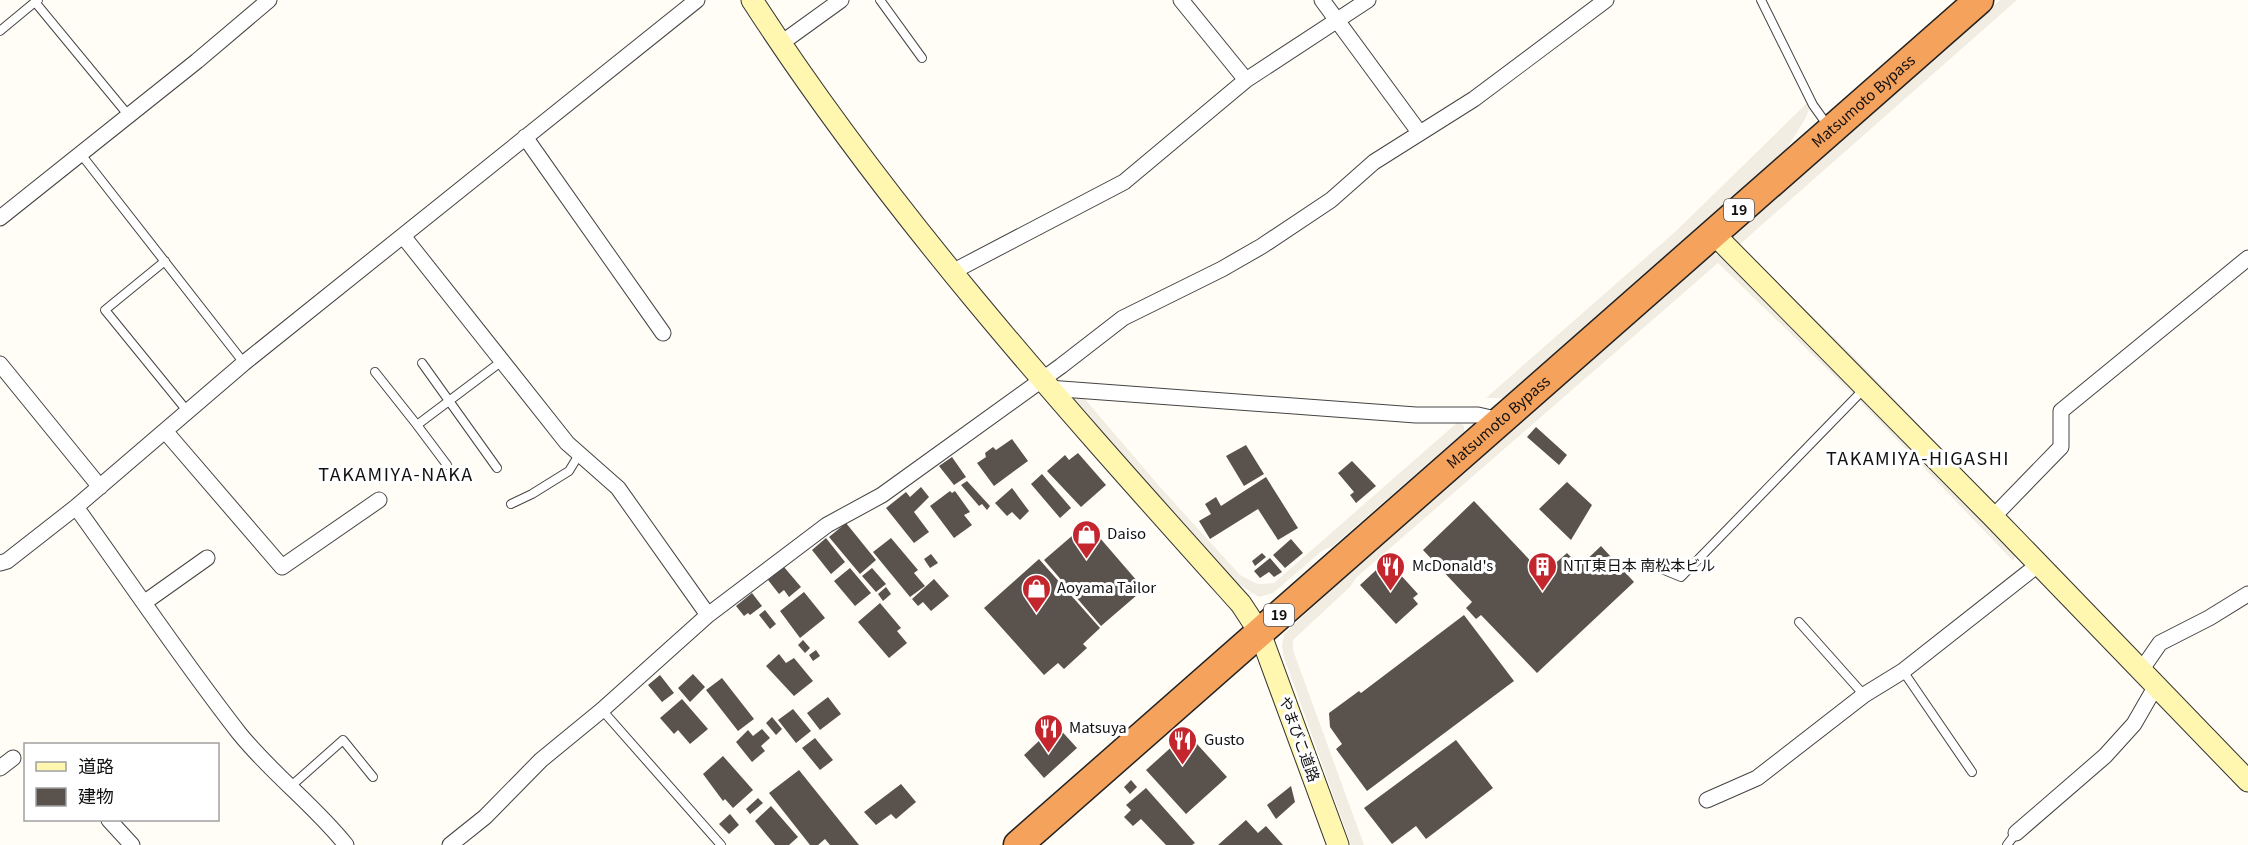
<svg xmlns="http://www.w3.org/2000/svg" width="2248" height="845" font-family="Georgia,'Noto Sans JP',serif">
<rect width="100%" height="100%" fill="#fffdf5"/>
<path fill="#f1ede2" d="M2000,0H2017L1739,245L1860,363L1992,502L1732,246V233Z
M1807,103L1809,110L1805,119L1786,150L1503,398H1486L1676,231Z
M1715,254L1722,257L1802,335L2016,555L2013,561L1857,398L1718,263L1357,577L1350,587L1293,640V650L1364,845H1351L1284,657L1282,646L1284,634L1342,580L1348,570L1708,257Z
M1075,397H1083L1160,487L1240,575L1255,583L1260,584L1274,583L1459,421L1464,426V432L1333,546L1323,550L1273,593L1259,597L1235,582L1072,402Z"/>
<path fill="#5a524d" d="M1536,427L1567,455L1559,465L1527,437Z
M1012,439L1028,461L994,486L977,463L986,457L985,453L993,447L996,450Z
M1246,445L1264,474L1244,486L1226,456Z
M1078,453L1106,485L1081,507L1047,471L1065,455L1069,460Z
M952,457L966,477L954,485L939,466Z
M1352,461L1376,486L1356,503L1350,495L1354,492L1338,473Z
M1042,474L1071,508L1060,518L1031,484Z
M1266,477L1298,528L1278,540L1258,509L1210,539L1199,521L1211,514L1205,504L1216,497L1221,506Z
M967,481L990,506L987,510L982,504L979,506L961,485Z
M1567,482L1592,505L1571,540L1539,509Z
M921,487L929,497L914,512L929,532L914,543L886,508L906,492L910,497Z
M1012,488L1029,511L1020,520L1012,512L1007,516L995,503Z
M950,491L952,493L955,491L970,512L964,515L972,525L954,538L930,506Z
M1474,501L1543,574L1567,553L1580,566L1601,546L1634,582L1537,673L1481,615L1476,619L1466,608L1472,602L1423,550Z
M846,523L876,560L860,574L829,537Z
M1087,523L1144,589L1101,626L1044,560Z
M826,538L845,562L831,574L812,550Z
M891,538L918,570L914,573L925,586L910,597L873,552Z
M1291,539L1303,553L1285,568L1273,555Z
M1262,553L1266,557L1255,566L1252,561Z
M931,554L938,563L930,568L924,559Z
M1270,558L1282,572L1274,577L1269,572L1260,578L1254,571Z
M1039,559L1100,628L1083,644L1087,648L1064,669L1058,663L1044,675L984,608Z
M1387,560L1418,594L1413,598L1418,604L1396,624L1360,585Z
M784,567L801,587L789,597L784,590L779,594L768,580Z
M850,568L871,593L855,606L834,581Z
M872,568L886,584L876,592L862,576Z
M934,579L949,596L931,611L923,602L918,606L912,599Z
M886,587L891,594L883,601L878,594Z
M804,592L825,618L800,638L780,611Z
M752,593L762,606L750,615L748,613L744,616L736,606Z
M880,603L901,628L897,631L907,643L889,658L858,622Z
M765,610L776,624L770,629L759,615Z
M1464,615L1514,681L1367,791L1336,749L1342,744L1330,727L1329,713L1359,691L1361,693Z
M803,640L810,648L805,653L798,645Z
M816,650L820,656L813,661L809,655Z
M779,654L786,663L794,658L813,681L794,696L766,666Z
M693,674L705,687L690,702L678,688Z
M660,675L674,693L662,702L648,685Z
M722,678L754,719L738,731L706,690Z
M828,697L841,714L820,730L807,713Z
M682,699L708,729L690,744L678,730L674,734L660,718Z
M793,709L811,731L796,743L778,720Z
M772,717L782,729L776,735L766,723Z
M1056,725L1077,748L1044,778L1024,755Z
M762,729L770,738L761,746L765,751L752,762L736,742L748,730L753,736Z
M1187,733L1227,777L1186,814L1146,770Z
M815,738L833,760L820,770L802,748Z
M1456,740L1493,788L1426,839L1416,826L1392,844L1364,808Z
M723,756L753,790L733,808L725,799L723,801L703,774Z
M799,770L859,845H830L825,839L818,845H810L769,793Z
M1131,780L1137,787L1130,794L1124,787Z
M901,784L916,802L896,819L891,814L876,825L864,812Z
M1291,786L1295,802L1276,819L1267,805Z
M1146,788L1195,843L1192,845H1166L1141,819L1133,826L1124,817L1131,810L1126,805Z
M758,798L763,803L750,814L746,809Z
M771,806L798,837L789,845H775L755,821Z
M730,814L739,825L729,834L719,824Z
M1246,820L1258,833L1266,826L1283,845H1218Z"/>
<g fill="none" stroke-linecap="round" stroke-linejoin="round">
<defs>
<path id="lane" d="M38,0L35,2L129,116
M880,0L922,58
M1761,0L1813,105L1828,126
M0,31L35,2
M80,153L244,363
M165,261L105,310L188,412
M422,363L497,468
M375,372L417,425
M447,465L417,425L502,361
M511,504L532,494L569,471L580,453
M1664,570L1681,577L1865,388
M1799,622L1864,695
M1903,671L1972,772
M602,710L721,845
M290,787L343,740L373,777
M2007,845L2016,833"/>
<path id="street" d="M1181,0L1246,80
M1322,0L1419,132
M780,44L841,0
M525,137L663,333
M0,218L197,61L269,0
M403,236L567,443L618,488L708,615
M952,272L1124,182L1246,80L1368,0
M0,364L100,487
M1048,388L1416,415H1478L1500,420
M165,431L282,567L379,500
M76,507C130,582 182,660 239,733C272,774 314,805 346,845
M1993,517L2061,447V411L2248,258
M0,563L7,561L76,507L244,363L697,0
M145,602L207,558
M2142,669L2160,643L2209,618L2248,594
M0,768L13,758
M1707,800L1757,778L1864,695L1903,671L2039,564
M109,820L132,845
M2016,833L2105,756L2134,724L2157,684
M450,845L485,817L541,760L602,710L708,615L827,525L882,495L1061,366L1123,318L1222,269L1262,246L1331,200L1374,162L1474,99L1606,0"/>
<path id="secondary" d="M752,0C893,218 1068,411 1241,604L1260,633L1338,845
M1713,233L1993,517L2248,781"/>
<g id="highway">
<path id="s1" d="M1018,845L1979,0"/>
</g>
</defs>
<use href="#lane" stroke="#444" stroke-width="10"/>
<use href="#street" stroke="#444" stroke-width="17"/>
<use href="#secondary" stroke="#333" stroke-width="23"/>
<use href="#highway" stroke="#222" stroke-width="31"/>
<use href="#lane" stroke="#fff" stroke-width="8"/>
<use href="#street" stroke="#fff" stroke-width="15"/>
<use href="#secondary" stroke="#fff6b0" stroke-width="21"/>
<use href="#highway" stroke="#f5a25d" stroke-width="28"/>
</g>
<defs>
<symbol id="shop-pin" viewBox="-11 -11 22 30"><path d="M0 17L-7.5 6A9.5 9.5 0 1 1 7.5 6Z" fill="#c4262e" stroke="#fff"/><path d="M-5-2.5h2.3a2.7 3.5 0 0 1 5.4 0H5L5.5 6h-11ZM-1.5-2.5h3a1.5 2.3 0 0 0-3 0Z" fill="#fff"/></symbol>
<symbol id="restaurant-pin" viewBox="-11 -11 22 30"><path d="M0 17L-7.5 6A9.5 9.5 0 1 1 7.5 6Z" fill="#c4262e" stroke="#fff"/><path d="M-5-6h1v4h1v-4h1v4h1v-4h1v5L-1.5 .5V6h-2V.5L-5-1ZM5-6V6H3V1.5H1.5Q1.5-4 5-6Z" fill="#fff"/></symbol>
<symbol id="building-pin" viewBox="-11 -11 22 30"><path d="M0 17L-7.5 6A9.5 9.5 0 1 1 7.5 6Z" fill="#c4262e" stroke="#fff"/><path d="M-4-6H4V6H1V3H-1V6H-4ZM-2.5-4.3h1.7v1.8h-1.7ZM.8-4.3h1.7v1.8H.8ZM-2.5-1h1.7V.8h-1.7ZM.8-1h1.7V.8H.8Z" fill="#fff"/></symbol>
</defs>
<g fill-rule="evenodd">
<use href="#shop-pin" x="1070" y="518" width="33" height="45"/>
<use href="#restaurant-pin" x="1374" y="550" width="33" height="45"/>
<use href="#building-pin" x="1526" y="550" width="33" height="45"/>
<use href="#shop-pin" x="1020" y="572" width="33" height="45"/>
<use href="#restaurant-pin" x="1032" y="712" width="33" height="45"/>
<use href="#restaurant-pin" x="1166" y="724" width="33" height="45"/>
</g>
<g text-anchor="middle" stroke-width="6" stroke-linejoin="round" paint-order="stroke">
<g fill="#fff" stroke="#585858" stroke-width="1.5">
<rect x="1724" y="199" width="30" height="22" rx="4.5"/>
<rect x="1264" y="604" width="30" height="22" rx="4.5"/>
</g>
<g font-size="14" font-weight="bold" fill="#111">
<text x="1739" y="215">19</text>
<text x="1279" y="620">19</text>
</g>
<g font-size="15" fill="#111" stroke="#fff">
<text dy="5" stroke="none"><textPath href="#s1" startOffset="1126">Matsumoto Bypass</textPath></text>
<text dy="5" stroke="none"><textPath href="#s1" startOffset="640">Matsumoto Bypass</textPath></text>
<text transform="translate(1299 739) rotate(70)" y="5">やまびこ道路</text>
</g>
<g font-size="15" fill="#111" stroke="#fff" text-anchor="start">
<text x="1107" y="539">Daiso</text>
<text x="1412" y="571">McDonald's</text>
<text x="1563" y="571">NTT東日本 南松本ビル</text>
<text x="1057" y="593">Aoyama Tailor</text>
<text x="1069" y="733">Matsuya</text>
<text x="1204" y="745">Gusto</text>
</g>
<g font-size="18" letter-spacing="1.5" fill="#111" stroke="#fff">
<text x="1918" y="465">TAKAMIYA-HIGASHI</text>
<text x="396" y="481">TAKAMIYA-NAKA</text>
</g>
</g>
<rect x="24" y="743" width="195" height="78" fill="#ffffff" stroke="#a0a0a0" stroke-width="1.5"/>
<rect x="36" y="762" width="30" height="9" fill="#fff6b0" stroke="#a0a0a0" stroke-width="1.5"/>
<text x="78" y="773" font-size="18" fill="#111111">道路</text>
<rect x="36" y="788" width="30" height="18" fill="#5a524d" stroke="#a0a0a0" stroke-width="1.5"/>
<text x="78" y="803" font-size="18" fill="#111111">建物</text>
</svg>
